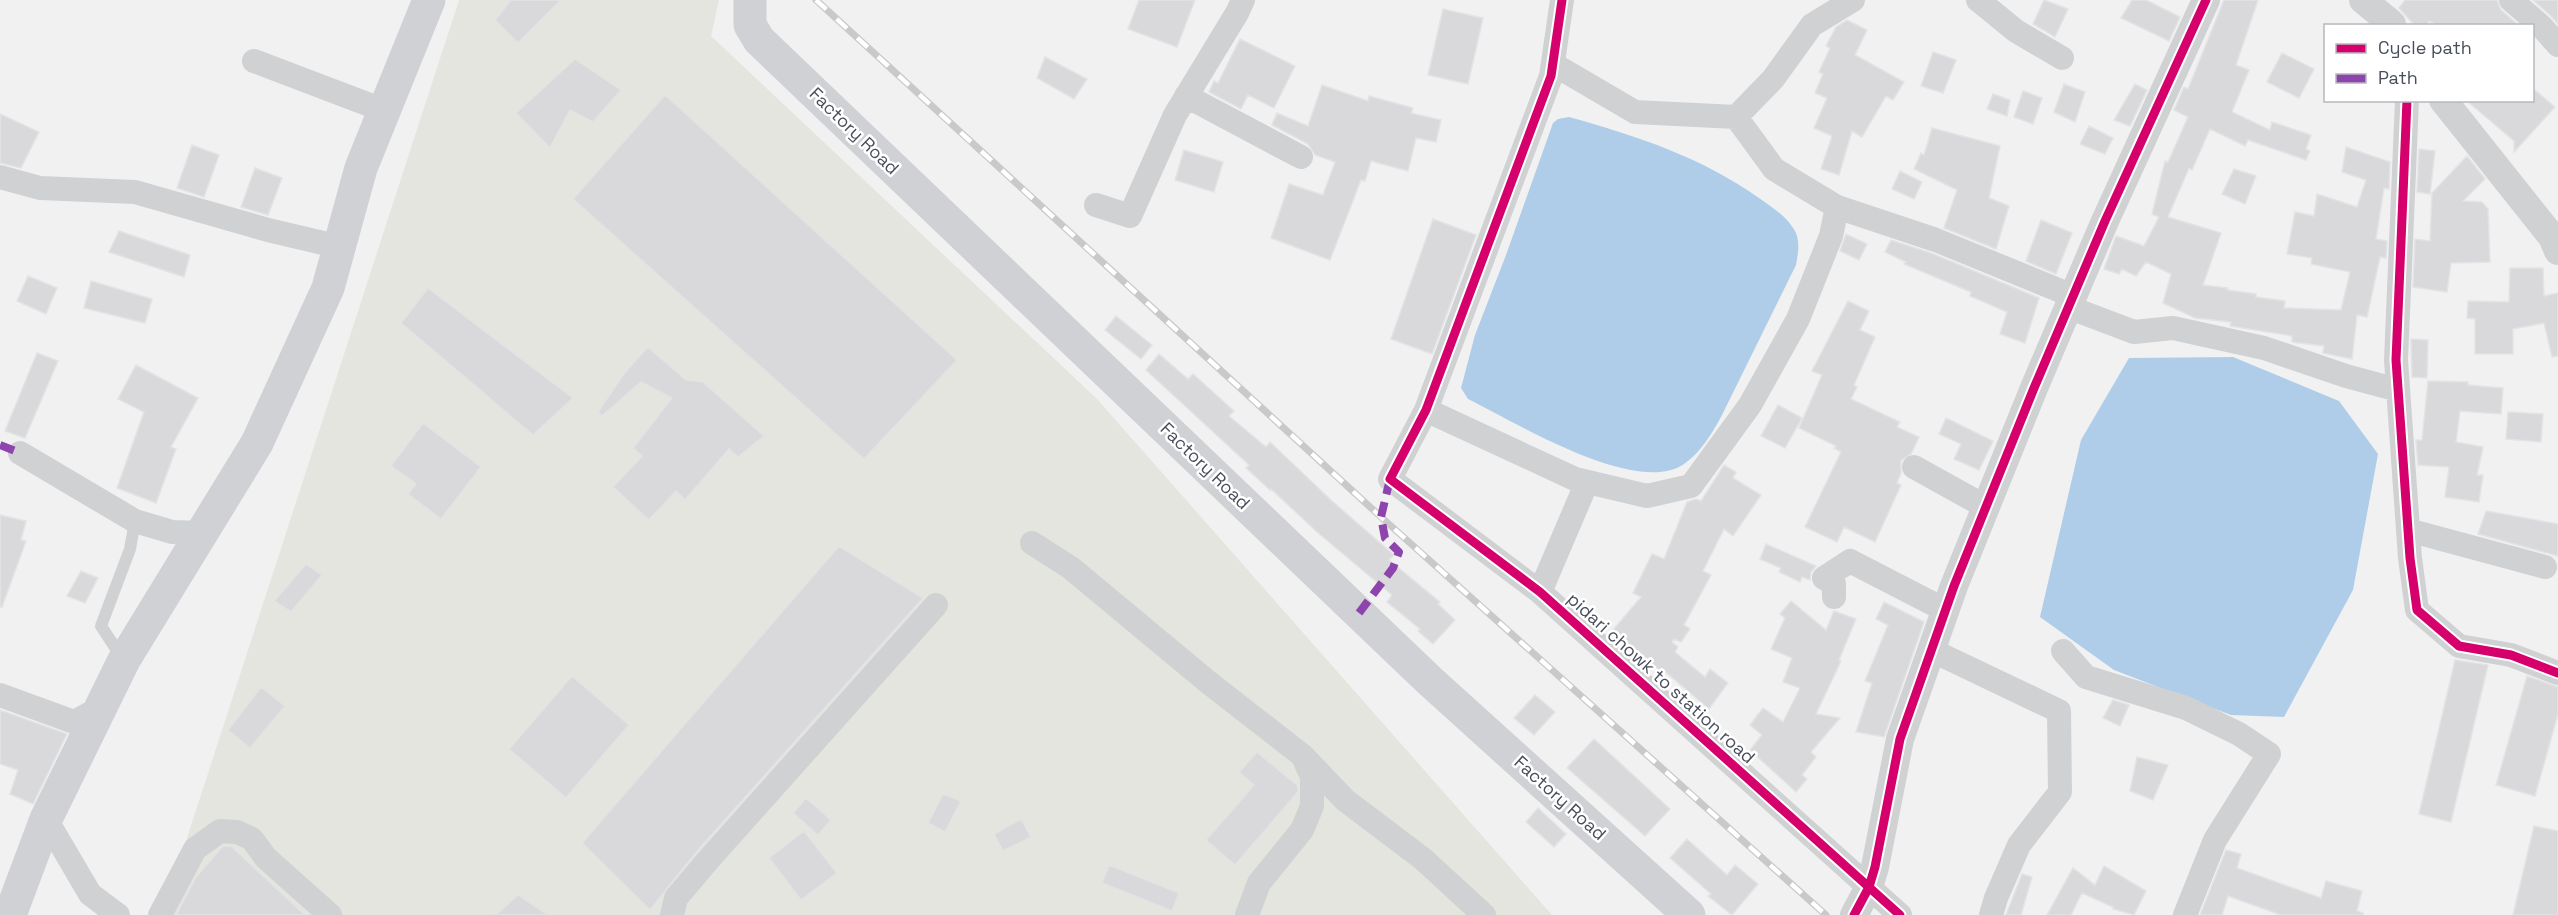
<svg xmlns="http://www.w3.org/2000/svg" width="2558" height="915" font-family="'Space Grotesk',sans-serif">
<rect width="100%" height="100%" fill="#f1f1f1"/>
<path fill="#e5e5df" d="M459,0H719L711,36L1097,399L1552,915H162Z"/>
<path fill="#afcde9" d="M1569,117C1637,136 1701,157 1759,198C1773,208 1788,217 1796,233C1800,243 1798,254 1796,265L1721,417C1711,435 1701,452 1684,464C1636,497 1515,422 1468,399L1461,388L1475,335L1506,255L1553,123L1558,119Z
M2233,357L2339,401L2378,454L2353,590L2284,717L2231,715L2114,670L2040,617L2081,440L2129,358Z"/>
<path fill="#d9d9db" stroke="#e2e3e4" stroke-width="1.5" d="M511,0H561L518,43L495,20Z
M1139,0H1195L1177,47L1128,29Z
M2044,0L2068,9L2055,37L2033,24Z
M2132,0H2146L2180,17L2169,41L2121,18Z
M2224,0H2258L2236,65L2249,70L2232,112L2270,130L2272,122L2311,135L2306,149L2310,151L2306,160L2248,140L2245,146L2210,129L2192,170L2189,168L2168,217L2221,233L2203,285L2228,288L2227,290L2256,294V297L2285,301L2284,308L2341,310L2350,272L2311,264L2312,258L2287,254L2295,212L2314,216L2317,194L2357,207L2366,180L2342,172L2346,147L2390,162L2389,189L2384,188L2376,239L2387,241L2386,258L2380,257L2367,317L2357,315L2352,359L2323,353L2324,346L2292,342V336L2230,326L2231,322L2195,318L2163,303L2171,274L2146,262L2136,276L2122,269L2119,274L2104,269L2116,236L2144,246L2159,217L2152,214L2165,161L2168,162L2188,117L2174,110L2184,87L2188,89Z
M2405,0H2497L2501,10L2516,23L2513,26H2439L2429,21L2426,26H2415L2399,8Z
M2533,0H2558V24L2550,15Z
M1443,9L1483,18L1468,84L1428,75Z
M1847,20L1867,30L1855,55L1904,82L1893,100L1886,96L1862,137L1852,131L1839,175L1821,169L1832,136L1814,128L1827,98L1815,93L1823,74L1819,72L1830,48L1826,46L1836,27Z
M1240,39L1295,66L1274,108L1248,95L1241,109L1209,92L1214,81L1218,83Z
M1933,52L1956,60L1943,93L1921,86Z
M2282,53L2314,69L2299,98L2267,82Z
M1045,57L1087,79L1074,99L1037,78Z
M575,59L621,90L593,122L570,110L550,148L516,113Z
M2064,84L2085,92L2075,122L2054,112Z
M2135,84L2147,90L2130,126L2114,120Z
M1322,85L1368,101L1369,96L1413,108L1411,113L1441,120L1436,142L1416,138L1408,171L1371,161L1365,181L1361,180L1330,260L1271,238L1289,184L1323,195L1335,162L1315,155L1308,144L1272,125L1277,113L1308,126Z
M2535,90L2555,107L2514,152V141L2466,100H2532V93Z
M2023,91L2042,98L2033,124L2014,117Z
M1993,94L2010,100L2007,116L1987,109Z
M665,95L957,360L864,459L573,199Z
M0,114L39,132L21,168L0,163Z
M2089,126L2113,138L2105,154L2080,144Z
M1932,128L2000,146L1989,198L2009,206L1996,249L1944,228L1957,190L1914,169L1921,153L1924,155Z
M192,145L219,155L204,197L177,188Z
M2419,149L2435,151L2430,194L2417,192Z
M1184,150L1223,162L1214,192L1175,180Z
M2467,156L2485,179L2463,201L2482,202L2488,209L2490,262L2451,263L2447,292L2413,287L2415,239L2430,241L2432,193Z
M255,168L282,178L268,215L241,207Z
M2234,169L2256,176L2245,204L2222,194Z
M1900,171L1922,182L1914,199L1892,189Z
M1433,219L1476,235L1432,354L1391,339Z
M2041,220L2072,233L2056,274L2026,261Z
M119,231L190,255L184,277L109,252Z
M1846,234L1867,244L1859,260L1840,251Z
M1891,240L1931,253L2039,298L2025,343L2000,334L2007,312L1970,296L1971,292L1904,264L1906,262L1885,252Z
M2510,268H2543L2544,296L2558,293V356L2552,357L2544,323L2513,329V354H2475V319L2467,318L2468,301L2509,302Z
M28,276L57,288L46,314L17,301Z
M91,281L152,299L145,323L84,308Z
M428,288L573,398L533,435L401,323Z
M1848,301L1869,311L1860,330L1875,337L1854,385L1857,387L1851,399L1900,422L1897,427L1919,437L1911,454L1901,461V473L1897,483L1901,485L1875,542L1844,527L1837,542L1805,527L1841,452L1834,448L1836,446L1799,428L1822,375L1812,371Z
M1116,316L1152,345L1141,359L1105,330Z
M2411,339L2428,340L2427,378L2412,377Z
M648,347L686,380L703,382L764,436L738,457L729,449L685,500L676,491L649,520L613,487L642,456L633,448L672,398L641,382L602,416L598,412L625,372Z
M37,353L58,361L25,438L5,431Z
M1159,354L1188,379L1193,374L1234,411L1229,416L1266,447L1270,442L1332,501L1394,555L1389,560L1440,602L1438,604L1455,620L1433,644L1418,631L1420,629L1387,602L1392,595L1317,532L1271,489L1270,490L1246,468L1249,465L1146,370Z
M136,365L198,398L171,447L176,449L156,503L117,488L144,412L118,399Z
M2428,381L2468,382V385L2503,388L2501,414L2460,411L2456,442L2483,447L2477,475H2483L2479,502L2445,497L2449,467L2418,465L2416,440H2422Z
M1778,405L1802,418L1785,448L1761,436Z
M2508,412L2543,414L2541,442L2506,439Z
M1946,418L1993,441L1979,470L1954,459L1961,444L1939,434Z
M423,423L481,467L441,519L408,494L416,484L391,466Z
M1724,465L1736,472L1733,478L1761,495L1733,536L1724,529L1703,571L1711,575L1684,625L1690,629L1681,642L1674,639L1672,642L1678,647L1675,652L1705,677L1710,669L1728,683L1709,709L1663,670L1661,672L1613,630L1641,597L1633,593L1652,554L1664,559L1687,502L1696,499L1701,501Z
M2486,511L2558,524V556L2478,534Z
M0,515L26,521L21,540L26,541L2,607H0Z
M1766,544L1816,566L1811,572L1810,580L1802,577L1800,582L1779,572L1781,568L1760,559Z
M839,546L923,598L698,850L650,910L582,843Z
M306,564L322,575L291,612L274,601Z
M81,571L98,578L85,603L67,596Z
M1791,601L1826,630L1834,611L1856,619L1839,660L1841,661L1816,714L1840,718L1811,752L1816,757L1802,775L1807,779L1796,792L1750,750L1762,735L1750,725L1763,708L1783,722L1800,688L1783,682L1792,658L1771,649L1785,618L1780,614Z
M1884,602L1924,622L1884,737L1856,732L1872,683L1865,681L1888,625L1876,619Z
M2455,660L2488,665L2451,822L2419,814Z
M572,676L629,725L566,798L509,749Z
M2527,676L2558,687V714L2535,796L2496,785Z
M261,687L285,706L250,748L228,730Z
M1535,695L1555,712L1534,735L1514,718Z
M2113,700L2129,705L2120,726L2103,718Z
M0,710L67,734L33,804L10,794L18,770L0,764Z
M1594,739L1670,809L1645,836L1567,768Z
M1257,752L1298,786V792L1235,865L1206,840L1254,785L1239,772Z
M2137,757L2168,765L2153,800L2130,791Z
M943,794L961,801L945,832L928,823Z
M806,798L831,820L818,835L793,813Z
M1538,808L1566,834L1554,847L1526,822Z
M1021,819L1031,837L1003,851L994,834Z
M2534,826L2558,831V915H2513Z
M804,831L837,873L801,900L769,858Z
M1687,839L1727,875L1735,865L1758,884L1732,915L1708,896L1711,894L1670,858Z
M223,846H231L305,915H176L196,877Z
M2226,850L2241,854L2237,868L2321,898L2326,881L2362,891L2357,911L2363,913V915H2281L2228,896L2222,915H2200Z
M1109,865L1179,893L1172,911L1102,883Z
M2104,866L2146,891L2134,915L2113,909V907L2082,893L2071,915H2047L2073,868L2095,885Z
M2022,874L2032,877L2021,915H2006Z
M518,895L548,915H496Z"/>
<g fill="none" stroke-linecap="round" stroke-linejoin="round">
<path stroke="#d0d1d3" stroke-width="12" d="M122,658L101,626L130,549L135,521"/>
<path stroke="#d0d1d3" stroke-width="24" d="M1562,0L1551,76L1426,410L1390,479L1540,592L1900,915
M1853,0L1812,25L1773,79L1736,117L1774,169L1837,207L1936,240L2073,296
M1978,0L2016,31L2062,58
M2511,0L2541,26L2558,45
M254,61L383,110
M1553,64L1635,112L1736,117
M1186,96L1301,157
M2407,100L2396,360L2410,558L2417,610L2459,646L2511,655L2558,673
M0,177L40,188L135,192L268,230L340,247
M1096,205L1130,216L1175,115L1237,13L1243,0
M2068,307L2134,332L2173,328L2264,348L2346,376L2398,390
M1426,410L1575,479L1647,496L1691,486L1750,405L1798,319L1831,236L1837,207
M20,453L135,521L172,532L202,533
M1914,467L1986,507
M2408,530L2545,567
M1032,543L1071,568L1208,682L1303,756L1345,800L1423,859L1484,915
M1540,592L1587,482
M1834,597V584L1824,578L1850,561L1945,610
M1931,650L2059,711L2060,792L2019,845L1996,898L1991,915
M2063,651L2086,677L2186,708L2239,734L2269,754L2215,840L2185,915
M0,695L74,722L100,708
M46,819L90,894L118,915
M160,915L195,849L220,831L237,832L252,839L266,858L330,915
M672,915L676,898L709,859L936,605
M1247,915L1259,883L1302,830L1312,806V777L1304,759"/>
<path stroke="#d0d1d3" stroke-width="28" d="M2363,0L2392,24
M2443,100L2552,237L2558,251
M1854,915L1869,887L1875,867L1900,739L1954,586L2034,388L2105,221L2206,0"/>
<path stroke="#d0d1d5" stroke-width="33" d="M750,0V25L759,40L1430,681L1689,915
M10,915L46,819L124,660L257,443L328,288L361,168L429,0"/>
<defs>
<path id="rail" d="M816,0L1381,517L1826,915"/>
</defs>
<use href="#rail" stroke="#c9c9cc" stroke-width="7"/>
<use href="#rail" stroke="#fff" stroke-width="4.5" stroke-dasharray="14" stroke-linecap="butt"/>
<path stroke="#8e44ad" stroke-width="8" stroke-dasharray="15 8" stroke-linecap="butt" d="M0,445L20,453
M1359,613L1393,568L1399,552L1385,538L1381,517L1390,479"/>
<defs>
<path id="cycleway" d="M1562,0L1551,76L1426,410L1390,479L1540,592L1900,915
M2407,100L2396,360L2410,558L2417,610L2459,646L2511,655L2558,673
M1854,915L1869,887L1875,867L1900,739L1954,586L2034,388L2105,221L2206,0"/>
</defs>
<use href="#cycleway" stroke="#fff" stroke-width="13"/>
<use href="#cycleway" stroke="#d6006c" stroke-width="9"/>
</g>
<g text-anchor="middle" stroke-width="5" stroke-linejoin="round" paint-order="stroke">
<g font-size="18" fill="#494e5c" stroke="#fff">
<text transform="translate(854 131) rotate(44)" y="6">Factory Road</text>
<text transform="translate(1205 466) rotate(44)" y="6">Factory Road</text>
<text transform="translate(1661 678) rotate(42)" y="6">pidari chowk to station road</text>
<text transform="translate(1560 798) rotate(42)" y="6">Factory Road</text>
</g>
</g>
<rect x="2324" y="24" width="210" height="78" fill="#ffffff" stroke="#b6b8be" stroke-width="1.5"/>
<rect x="2336" y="44" width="30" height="9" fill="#d6006c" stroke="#b6b8be" stroke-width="1.5"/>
<text x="2378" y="54" font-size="18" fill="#494e5c">Cycle path</text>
<rect x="2336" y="74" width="30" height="9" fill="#8e44ad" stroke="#b6b8be" stroke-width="1.5"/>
<text x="2378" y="84" font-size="18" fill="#494e5c">Path</text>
</svg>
